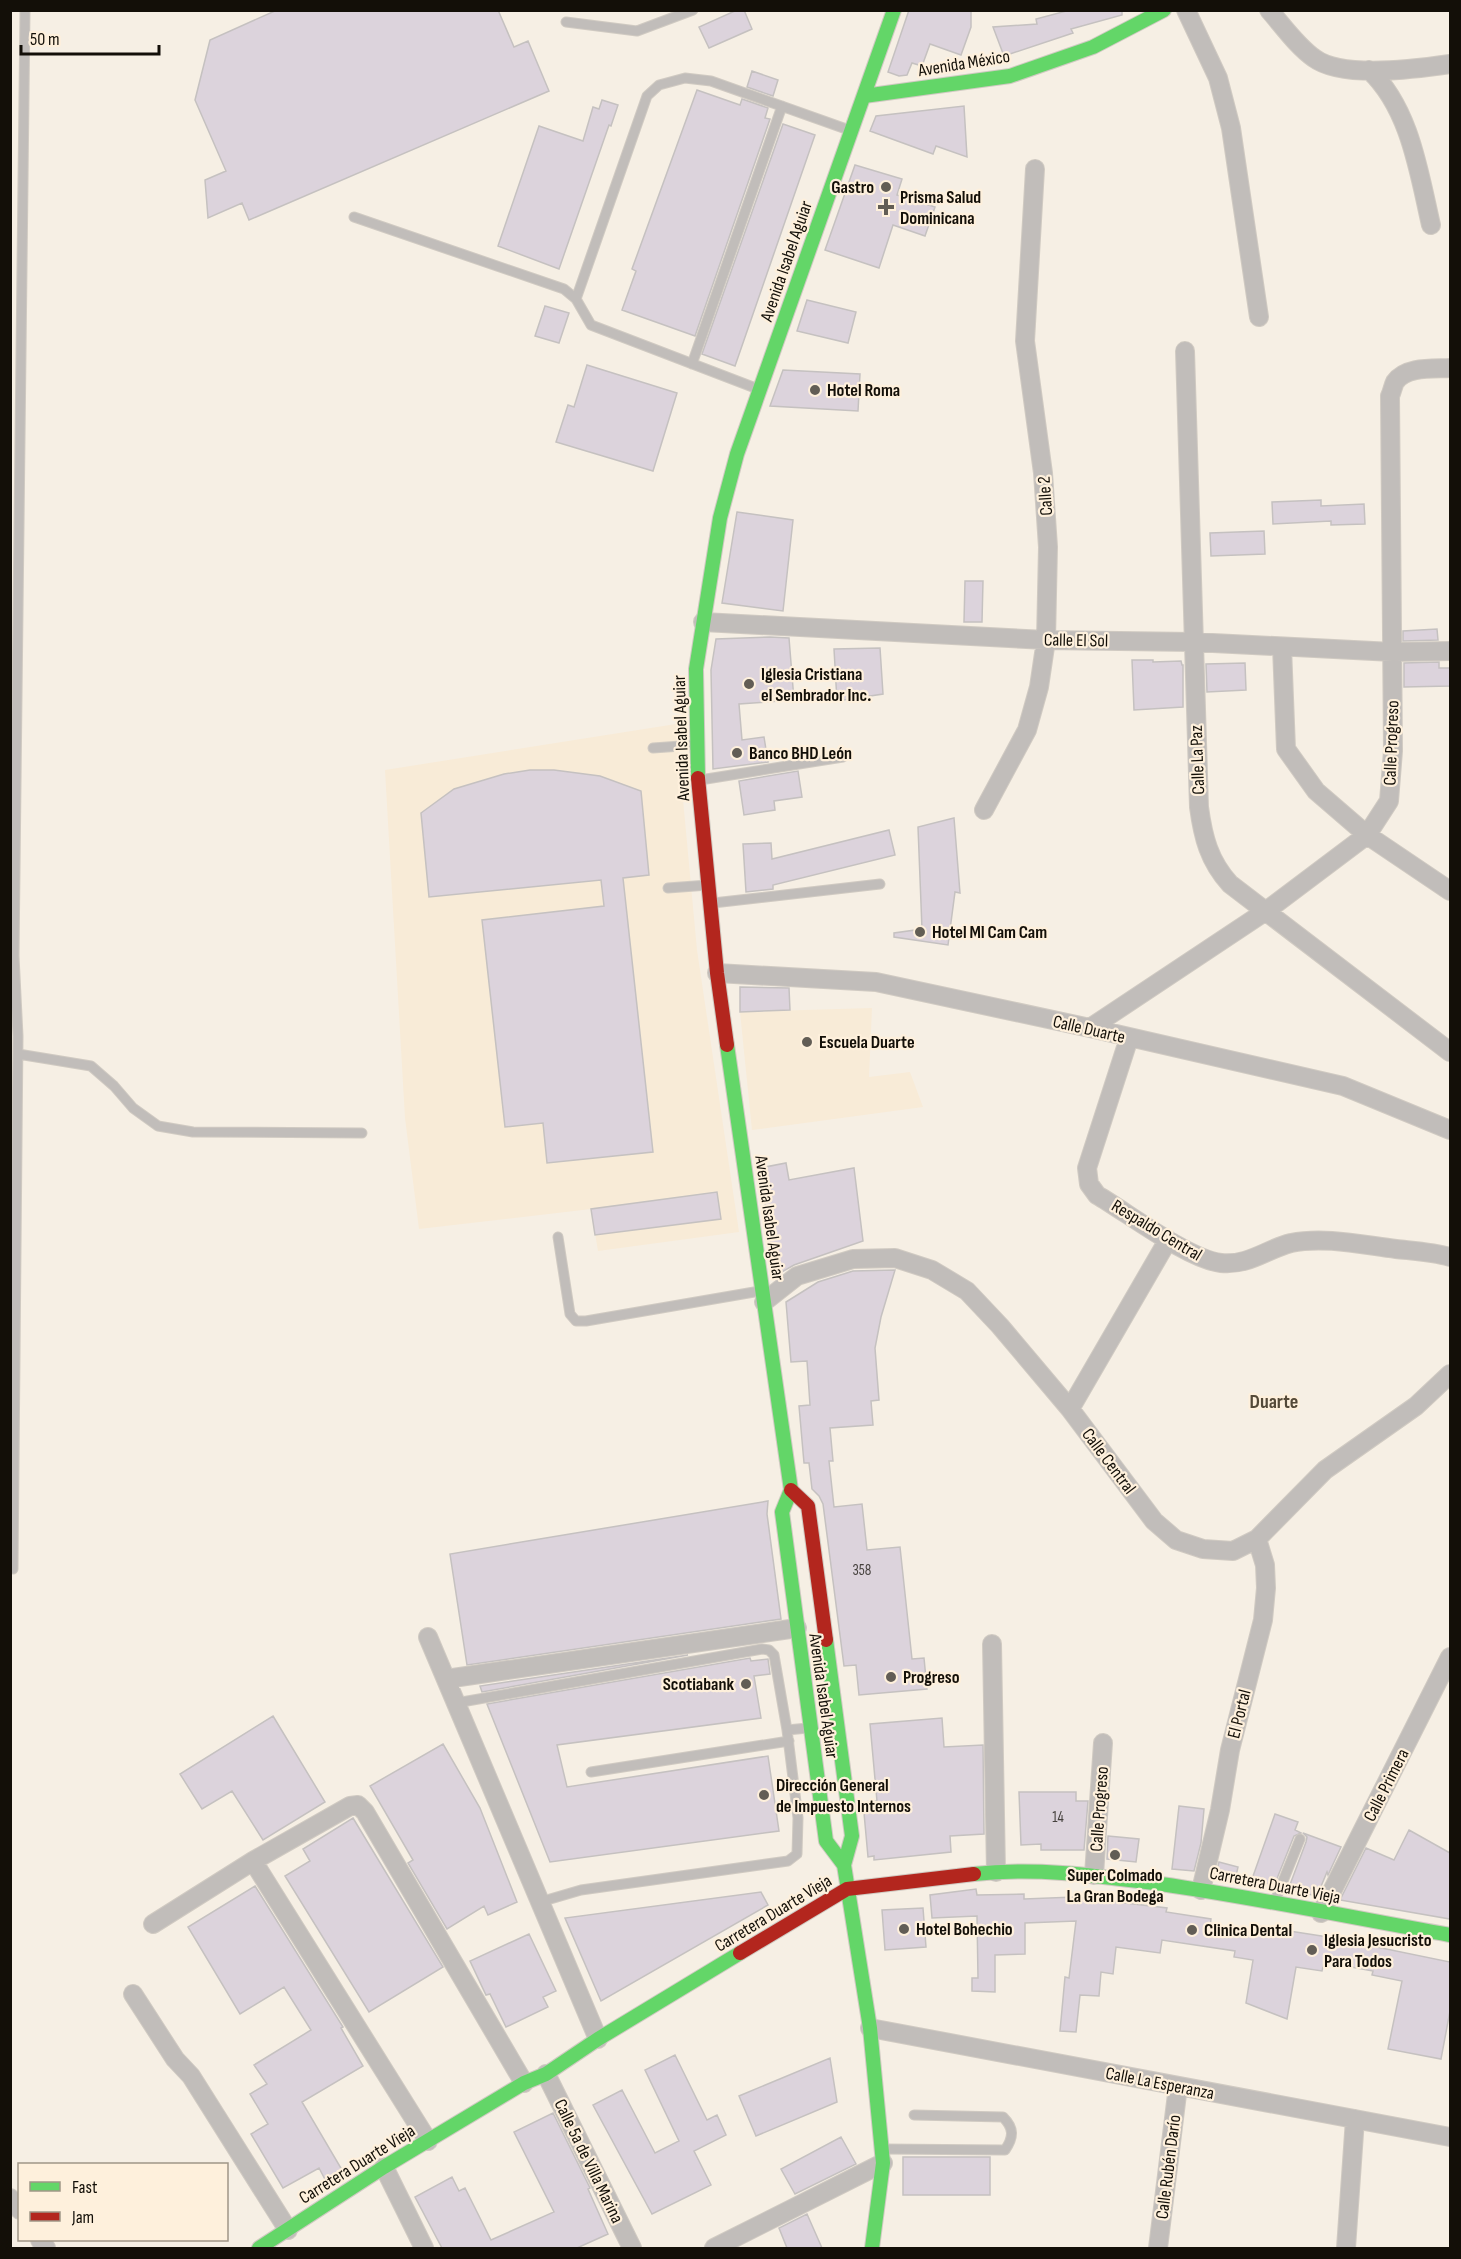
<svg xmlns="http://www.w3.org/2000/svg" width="1461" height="2259" font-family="'Sofia Sans Condensed',sans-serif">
<rect width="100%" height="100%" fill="#f6efe4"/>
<path fill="#f8ebd7" d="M676,724L697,950L739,1232L598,1251L591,1209L419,1229L405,1118L385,770Z
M872,1008L869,1077L910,1072L923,1107L752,1130L740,1012Z"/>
<path fill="#dcd3dc" stroke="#c5c1c0" stroke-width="1.5" d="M277,10H498L514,47L528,41L549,91L249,220L242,203L208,218L205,180L226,171L195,100L210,40Z
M737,10H744L752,29L709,48L699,27Z
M909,10H971V27L961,55L930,44L922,66L912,63L907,75L899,76L888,72Z
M1070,10H1122V15L1071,29L1073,33L1004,56L993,27L1037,24L1036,19Z
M752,71L778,80L773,96L747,87Z
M697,90L740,105L742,99L768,108L765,118L770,119L695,336L622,310L636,271L632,269Z
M602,100L618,105L611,126L609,125L559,269L498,246L539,126L583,141L593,107L599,109Z
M964,106L967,157L936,146L933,154L870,131L876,116Z
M783,124L815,135L735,366L702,354Z
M855,165L902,179L897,195L935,207L925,236L893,225L879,268L825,250Z
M807,300L856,312L848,343L797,331Z
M545,306L569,313L559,343L535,336Z
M587,365L677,393L653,471L556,442L568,405L574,407Z
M783,370L860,374L858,411L770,406Z
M1321,500V506L1364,504L1365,524L1331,525V521L1273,524L1272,502Z
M737,512L793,520L783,611L722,603Z
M1264,531L1265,554L1211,556L1210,533Z
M965,581H983L982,622H964Z
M1437,629L1438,640L1403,641V631Z
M770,637L789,638L794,700L739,704L742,740L764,737L768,762L713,769L711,670L716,639Z
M880,648L883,694L837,701L834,649Z
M1132,660H1153V662L1181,661L1182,665H1183V707L1134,710Z
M1439,662V668H1450V686L1404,687V663Z
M1245,663L1246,690L1207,692L1206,664Z
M530,770H554L600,776L641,791L649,875L623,878L653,1152L547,1163L543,1123L505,1127L482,920L604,906L601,880L429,897L421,813L454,789L504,774Z
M798,771L802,797L774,801L775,810L744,815L739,781Z
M954,818L960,893L955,892L948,945L894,937V933L922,929L918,827Z
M889,830L895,855L773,885V889L746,892L743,844L771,843L772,859Z
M740,987L789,988L790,1010L740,1012Z
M786,1163L789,1180L854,1168L863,1241L794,1265L780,1273L775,1272L760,1168Z
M717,1192L721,1219L595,1235L591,1209Z
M895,1270L881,1317L875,1348L879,1400L871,1401L873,1425L830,1428L833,1461H829L834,1507L862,1504L867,1550L900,1547L912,1659L924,1658L927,1689L859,1695L856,1665L844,1666L823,1504L819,1496L812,1489L809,1463H804L799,1406L810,1405L807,1361L791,1362L786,1302L818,1282L853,1271Z
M768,1501L767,1514L781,1619L467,1665L450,1554Z
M688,1655L482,1692L480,1686Z
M750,1658L751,1661L768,1659L770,1674L754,1676L761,1718L557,1745L567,1787L768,1756L779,1831L550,1862L487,1704Z
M273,1716L325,1802L263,1840L232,1791L202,1809L180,1774Z
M942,1718L944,1747L983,1745L984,1834L950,1836L951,1852L874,1860V1856L868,1857L863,1802L877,1801L870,1724Z
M443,1744L480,1808L517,1902L488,1915L484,1906L447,1929L408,1863L413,1860L370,1786Z
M1019,1792H1076V1801H1088L1084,1850H1041V1844L1021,1845Z
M1179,1806L1204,1809L1201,1843L1194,1871L1172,1869Z
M1275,1814L1298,1822L1295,1830L1301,1833L1294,1836L1276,1881L1269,1884L1252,1879Z
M353,1818L443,1967L369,2012L285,1876L310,1861L303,1849Z
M1409,1830L1450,1853V1919L1340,1900L1366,1848L1394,1860Z
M1303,1833L1341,1847L1328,1875L1327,1872L1317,1896L1288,1890L1306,1842L1307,1837Z
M1108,1836L1139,1839L1136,1862L1107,1859Z
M1219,1862L1238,1867L1236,1876L1216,1874Z
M255,1886L343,2027L341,2028L363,2066L302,2102L345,2175L328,2185L319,2168L283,2188L251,2134L268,2124L250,2094L267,2084L254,2065L311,2030L284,1987L240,2014L188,1927Z
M976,1889L977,1895L1024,1894V1899L1075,1897L1167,1908L1166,1912L1211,1919L1210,1927L1257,1933L1258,1926L1328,1937L1450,1962V2011L1441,2059L1388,2049L1402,1981L1372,1975L1373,1971L1324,1962L1322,1971L1296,1967L1287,2019L1246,2003L1253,1960L1234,1957L1235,1951L1162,1940L1160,1953L1116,1947L1113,1974L1101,1972L1099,1996L1080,1995L1076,2032L1060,2031L1065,1977L1069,1978L1076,1921L1025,1923V1954L995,1955V1992L972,1991V1978H978L977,1916L932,1918L930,1895Z
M761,1892L768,1905L601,2001L565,1918Z
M923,1908L926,1947L885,1950L882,1910Z
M529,1934L556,1991L543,1997L548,2007L506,2027L490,1994L486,1995L470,1961Z
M675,2055L707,2120L717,2115L726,2135L694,2151L711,2185L652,2214L593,2105L622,2090L655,2153L679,2141L645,2070Z
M830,2058L837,2102L756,2136L739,2096Z
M553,2113L590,2188L588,2189L608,2234L577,2248H442L415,2197L452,2177L459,2191L465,2188L491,2240L554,2212L514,2132Z
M841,2137L856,2164L795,2194L781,2169Z
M903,2157H990V2195H903Z
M807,2214L822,2248H787L779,2228Z"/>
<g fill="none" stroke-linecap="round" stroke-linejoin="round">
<defs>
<path id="lane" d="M566,22L637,31L693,10
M354,217L564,289L576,299L591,325L758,389
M576,299L647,96L659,85L685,78L711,81L849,130
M692,364L782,106
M653,748L695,745
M700,780L843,757
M668,888L708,885
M713,903L880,884
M10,955L14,956L18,1036L13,1569
M14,956L25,10
M18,1054L91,1066L114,1086L133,1108L158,1126L193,1132L362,1133
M558,1237L570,1314L576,1321H586L760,1291
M456,1703L762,1649L769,1650L774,1655L787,1730
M591,1772L789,1741
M1275,1901L1300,1839
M540,1902L581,1890L788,1861L797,1854L798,1818L787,1730L808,1728
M883,2149L1005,2150C1014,2137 1014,2128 1003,2117L914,2115"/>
<path id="street" d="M1186,10L1218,78L1231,128L1259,317
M1269,10C1283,26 1297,46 1314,58C1342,79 1416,69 1450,64
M1369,70C1410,108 1419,173 1431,225
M1185,351L1199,807C1203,837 1209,861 1230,884L1450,1052
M703,622L1046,640L1193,642L1393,652L1450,651
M1282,647L1286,749L1316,791L1367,835L1450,891
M984,810L1027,730L1039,687L1046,640L1048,547L1043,473L1025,341L1035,169
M717,973L876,982L1090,1028L1343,1086L1450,1130
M1090,1028L1266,911L1367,835L1389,801L1393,751L1390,396C1392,392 1393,386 1395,382C1406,366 1434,369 1450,368
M1129,1038L1087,1168L1089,1184L1097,1195C1128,1213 1188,1259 1221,1263C1248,1266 1267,1249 1291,1243C1324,1236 1363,1245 1396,1249C1414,1251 1433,1252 1450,1257
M764,1302L797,1276L853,1259L895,1258L932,1270L967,1291L1000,1326L1070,1409L1154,1521L1176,1540L1203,1549L1233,1551L1257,1539L1325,1470L1416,1406L1450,1374
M1070,1409L1168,1240
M428,1637L598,2039
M992,1644L996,1872
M446,1679L797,1628
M253,1861L428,2141
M1094,1875L1103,1743
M1201,1890L1220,1810L1230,1750L1263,1620L1266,1588L1265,1565L1257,1539
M1321,1913L1450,1657
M153,1924L253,1861L350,1806L358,1805L365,1812L524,2083
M133,1994L175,2059L191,2076L288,2230
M870,2028L1450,2137
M546,2074L632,2248
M384,2167L424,2248
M10,2198L20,2210
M40,2240L46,2248
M714,2248L883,2163
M1158,2248L1178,2086
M1346,2248L1355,2119"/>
<path id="fast" d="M864,96L1010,76L1093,47L1164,10
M698,778L696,669L720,518L737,454L894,10
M727,1045L791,1490L782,1512L826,1841L844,1865
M826,1640L852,1836L844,1865L870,2028L883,2163L872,2248
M974,1874C1037,1867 1099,1876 1161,1884C1258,1898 1354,1918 1450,1935
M259,2248L384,2167L524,2083L546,2074L598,2039L740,1953"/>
<path id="jam" d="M698,778L717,973L727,1045
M791,1490L808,1506L826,1640
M740,1953L847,1889L974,1874"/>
</defs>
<use href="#lane" stroke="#d0cac2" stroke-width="11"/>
<use href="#street" stroke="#d0cac2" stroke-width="20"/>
<use href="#fast" stroke="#d0cac2" stroke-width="16"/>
<use href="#jam" stroke="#d0cac2" stroke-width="16"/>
<use href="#lane" stroke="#c1bdba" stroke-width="9"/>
<use href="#street" stroke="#c1bdba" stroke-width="18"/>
<use href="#fast" stroke="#63d668" stroke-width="14"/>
<use href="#jam" stroke="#b3261e" stroke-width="14"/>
</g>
<g fill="#625d55" stroke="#fef0dc" stroke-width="2">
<circle cx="886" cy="187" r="6"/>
<path d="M883 198h6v6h6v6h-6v6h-6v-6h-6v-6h6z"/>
<circle cx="815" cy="390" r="6"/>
<circle cx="749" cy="684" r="6"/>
<circle cx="737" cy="753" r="6"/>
<circle cx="920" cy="932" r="6"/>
<circle cx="807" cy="1042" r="6"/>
<circle cx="891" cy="1677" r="6"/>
<circle cx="746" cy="1684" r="6"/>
<circle cx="764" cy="1795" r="6"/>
<circle cx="1115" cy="1855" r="6"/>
<circle cx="904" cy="1929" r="6"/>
<circle cx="1192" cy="1930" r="6"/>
<circle cx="1312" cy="1950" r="6"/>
</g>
<g text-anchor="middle" stroke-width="4.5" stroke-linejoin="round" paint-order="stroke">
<g font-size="15" fill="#45403d">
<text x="862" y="1575">358</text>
<text x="1058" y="1822">14</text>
</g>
<g font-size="18" fill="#130f08" stroke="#fef0dc">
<text transform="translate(964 63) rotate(-9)" y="6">Avenida México</text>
<text transform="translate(786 261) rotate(-71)" y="6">Avenida Isabel Aguiar</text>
<text transform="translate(1045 496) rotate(-94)" y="6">Calle 2</text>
<text transform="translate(1076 640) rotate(1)" y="6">Calle El Sol</text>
<text transform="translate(681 738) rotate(-92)" y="6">Avenida Isabel Aguiar</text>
<text transform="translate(1391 743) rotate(-88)" y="6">Calle Progreso</text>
<text transform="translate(1197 760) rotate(-92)" y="6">Calle La Paz</text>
<text transform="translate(1089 1029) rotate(13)" y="6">Calle Duarte</text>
<text transform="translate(770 1218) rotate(82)" y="6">Avenida Isabel Aguiar</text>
<text transform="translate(1157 1230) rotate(31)" y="6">Respaldo Central</text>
<text transform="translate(1109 1461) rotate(53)" y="6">Calle Central</text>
<text transform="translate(824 1696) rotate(82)" y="6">Avenida Isabel Aguiar</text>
<text transform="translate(1239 1714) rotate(-76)" y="6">El Portal</text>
<text transform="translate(1386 1785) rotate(-63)" y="6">Calle Primera</text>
<text transform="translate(1099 1809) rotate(-86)" y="6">Calle Progreso</text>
<text transform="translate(1275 1885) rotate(11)" y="6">Carretera Duarte Vieja</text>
<text transform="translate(773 1913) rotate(-31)" y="6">Carretera Duarte Vieja</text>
<text transform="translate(1160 2083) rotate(11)" y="6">Calle La Esperanza</text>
<text transform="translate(589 2161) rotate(64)" y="6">Calle 5a de Villa Marina</text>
<text transform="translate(357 2164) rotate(-32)" y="6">Carretera Duarte Vieja</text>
<text transform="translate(1168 2167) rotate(-83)" y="6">Calle Rubén Darío</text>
</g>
<g font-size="18" font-weight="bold" fill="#130f08" stroke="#fef0dc" text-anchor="start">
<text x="874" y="193" text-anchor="end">Gastro</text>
<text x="900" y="203">Prisma Salud<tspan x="900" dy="21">Dominicana</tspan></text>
<text x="827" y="396">Hotel Roma</text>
<text x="761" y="680">Iglesia Cristiana<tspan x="761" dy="21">el Sembrador Inc.</tspan></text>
<text x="749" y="759">Banco BHD León</text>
<text x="932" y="938">Hotel MI Cam Cam</text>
<text x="819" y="1048">Escuela Duarte</text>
<text x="903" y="1683">Progreso</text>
<text x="734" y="1690" text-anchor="end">Scotiabank</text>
<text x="776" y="1791">Dirección General<tspan x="776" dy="21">de Impuesto Internos</tspan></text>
<text x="1115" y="1881" text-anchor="middle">Super Colmado<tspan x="1115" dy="21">La Gran Bodega</tspan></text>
<text x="916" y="1935">Hotel Bohechio</text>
<text x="1204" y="1936">Clinica Dental</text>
<text x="1324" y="1946">Iglesia Jesucristo<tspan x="1324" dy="21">Para Todos</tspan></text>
</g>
<g font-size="20" font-weight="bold" fill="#544938" stroke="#fef0dc">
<text x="1274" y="1408">Duarte</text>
</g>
</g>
<rect width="1461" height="2259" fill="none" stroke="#130f08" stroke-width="24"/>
<rect x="18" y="2163" width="210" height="78" fill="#fef0dc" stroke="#a09687" stroke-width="1.5"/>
<rect x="30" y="2182" width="30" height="9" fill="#63d668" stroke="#a09687" stroke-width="1.5"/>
<text x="72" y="2193" font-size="18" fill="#130f08">Fast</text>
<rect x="30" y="2212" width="30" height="9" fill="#b3261e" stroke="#a09687" stroke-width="1.5"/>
<text x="72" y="2223" font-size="18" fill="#130f08">Jam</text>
<path d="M21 45v9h138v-9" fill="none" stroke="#130f08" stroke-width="3"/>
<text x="30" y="45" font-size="18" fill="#130f08" stroke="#fef0dc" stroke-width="4.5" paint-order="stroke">50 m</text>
</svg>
